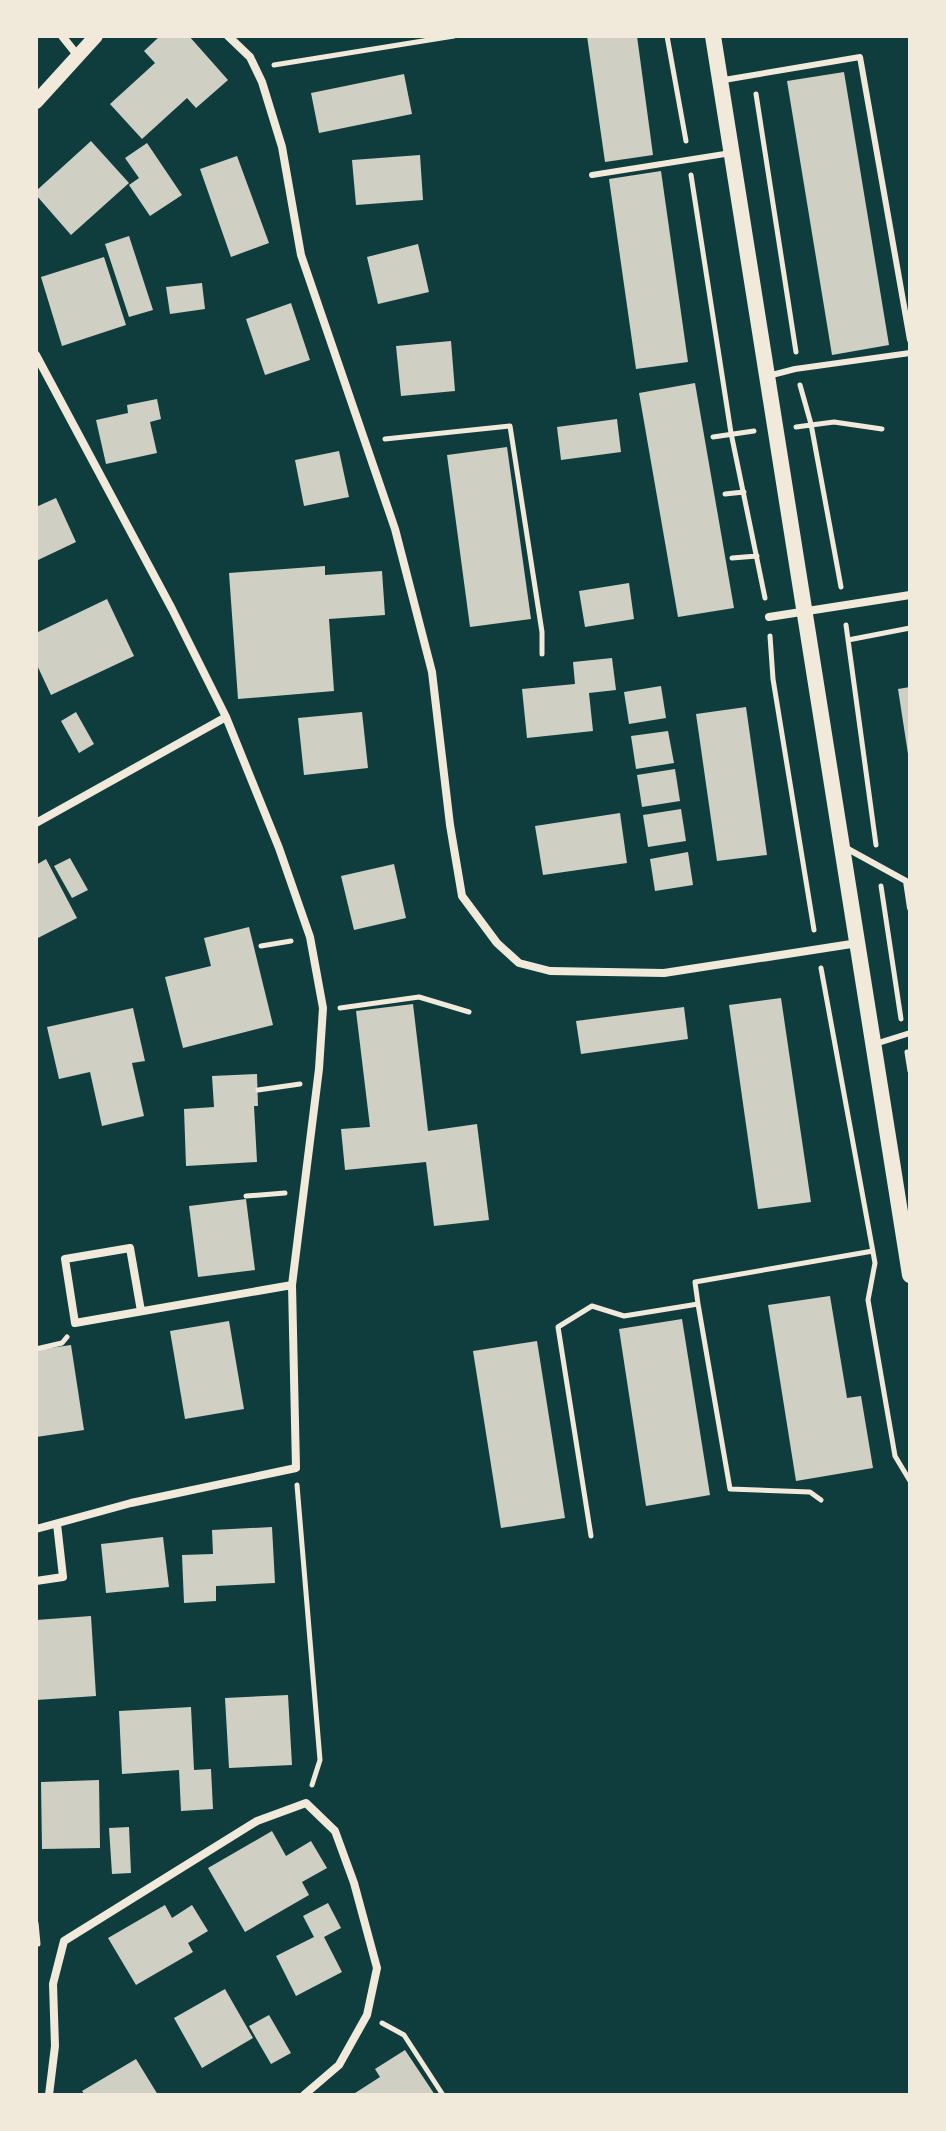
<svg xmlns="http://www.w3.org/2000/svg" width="946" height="2131" font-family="'IBM Plex Serif',serif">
<rect width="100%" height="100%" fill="#0f3d3e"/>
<path fill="#cfcfc3" d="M160,36H189L228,80L196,108L187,98L142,139L110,104L155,63L144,51Z
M587,36H637L653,155L605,162Z
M844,72L889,345L832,355L787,81Z
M404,74L412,114L319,133L311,93Z
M91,141L129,183L71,235L36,195V191Z
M147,143L182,195L150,216L129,185L139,178L125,158Z
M420,155L423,200L356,205L352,160Z
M237,156L269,243L231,257L200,169Z
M661,171L688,362L636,369L609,179Z
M129,236L153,310L129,317L105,244Z
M418,244L429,292L378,304L367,257Z
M104,257L126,325L62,346L41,277Z
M202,283L205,309L170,314L166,287Z
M291,303L310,360L265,375L246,319Z
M451,341L455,391L401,396L396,346Z
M695,383L734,608L678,617L639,393Z
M157,399L161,419L150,422L157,453L106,464L96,420L128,413L127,405Z
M617,419L621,452L561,460L557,427Z
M507,447L531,619L470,627L447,455Z
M339,451L349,497L304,506L295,460Z
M56,498L76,542L36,561V507Z
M325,566V575L382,571L385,615L329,619L334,691L238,699L229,573Z
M629,583L634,619L585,627L579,591Z
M107,599L134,656L51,695L36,663V633Z
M612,658L616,690L589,693L593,731L527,738L522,689L575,684L573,662Z
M661,686L666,718L629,724L624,692Z
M910,687V754H908L898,689Z
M746,707L767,855L717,861L696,714Z
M76,712L94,744L79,753L61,721Z
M362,712L368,768L304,775L298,718Z
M668,731L674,763L636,769L631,736Z
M675,769L680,801L642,807L637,775Z
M681,809L686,841L648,847L643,815Z
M620,813L627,863L543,875L535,826Z
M688,852L693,885L655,891L650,859Z
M70,858L88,890L72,898L54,866Z
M46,859L77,918L36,939V865Z
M394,864L406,918L354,930L341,876Z
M249,927L273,1025L183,1048L165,977L211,966L204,938Z
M781,998L811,1202L758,1209L729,1005Z
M413,1004L428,1131L477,1124L489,1220L434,1226L426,1162L345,1170L341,1129L370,1127L356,1011Z
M684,1007L688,1039L581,1054L576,1021Z
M133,1008L145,1061L132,1063L144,1116L102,1126L90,1072L59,1079L47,1027Z
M257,1074L258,1106H254L257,1162L186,1166L184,1109L214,1107L212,1076Z
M246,1199L255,1270L198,1277L189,1206Z
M830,1296L847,1398L861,1396L873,1468L796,1481L768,1305Z
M682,1319L710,1495L646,1506L619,1329Z
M229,1321L244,1409L185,1419L170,1331Z
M537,1341L565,1518L501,1528L473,1351Z
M71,1345L84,1430L36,1437V1350Z
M272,1527L275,1583L216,1586V1601L184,1603L182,1555L213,1554L212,1530Z
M163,1537L169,1587L106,1593L101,1544Z
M91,1616L96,1696L36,1700V1620Z
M288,1695L292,1765L229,1768L225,1698Z
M191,1707L194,1770L211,1769L213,1809L181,1811L179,1770L122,1774L119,1711Z
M99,1780L100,1848L42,1849L41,1782Z
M129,1827L131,1873L112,1874L109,1828Z
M272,1831L286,1856L311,1841L327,1868L302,1882L309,1895L245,1932L208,1868Z
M328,1903L341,1928L324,1937L342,1972L296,1996L276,1956L314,1937L303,1916Z
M165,1905L172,1918L192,1905L208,1931L188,1943L193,1952L136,1985L108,1938Z
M225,1989L253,2038L202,2068L174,2018Z
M269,2015L291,2053L271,2064L249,2026Z
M405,2050L435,2095H352L380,2077L375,2069Z
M136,2059L158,2095H85L82,2091Z"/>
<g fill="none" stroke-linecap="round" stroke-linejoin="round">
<path stroke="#f1e9da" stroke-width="5" d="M667,36L686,141
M274,65L454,36
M756,94L796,352
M691,175L731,433L765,598
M800,385L811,424L841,587
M796,427L834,422L882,429
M713,437L754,431
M385,439L510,426L542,632V654
M725,494L744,492
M732,558L757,556
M846,625L876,845
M770,636L773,679L814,930
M848,640L910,628
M881,886L901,1019
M261,946L291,941
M821,968L875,1263L868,1300L895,1456L910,1481
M340,1008L419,997L469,1012
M907,1052L910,1071
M258,1090L300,1084
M246,1196L285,1193
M698,1304L730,1489L810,1492L821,1500
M36,1349L62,1343L67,1337
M297,1485L320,1760L312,1785
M591,1536L558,1327L592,1306L624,1316L698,1304L695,1282L873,1251
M36,1923L38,1944
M382,2023L404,2035L443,2095"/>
<path stroke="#f1e9da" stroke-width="6" d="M724,80L860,57L910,340
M592,175L731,153
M768,376L795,369L910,353
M846,848L906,881L910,908
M875,1044L910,1033"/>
<path stroke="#f1e9da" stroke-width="8" d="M62,36L78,56
M228,36L250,57L262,82L282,147L301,255L395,529L432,672L450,825L462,896L497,943L519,963L550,971L664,973L858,943
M36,355L172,609L226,717L279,848L310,937L323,1008L319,1069L292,1285L75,1323L65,1259L130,1248L141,1311
M769,617L910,595
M36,823L226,717
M36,1529L131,1503L296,1468L292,1285
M36,1581L63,1577L57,1524
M49,2095L55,2046L53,1984L64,1941L257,1821L306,1803L335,1831L354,1883L377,1968L367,2015L339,2065L304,2095"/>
<path stroke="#f1e9da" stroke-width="14" d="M36,102L96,36"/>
<path stroke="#f1e9da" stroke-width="16" d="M713,36L910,1275"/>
</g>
<rect width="946" height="2131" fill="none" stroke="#f1e9da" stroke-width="76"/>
</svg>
